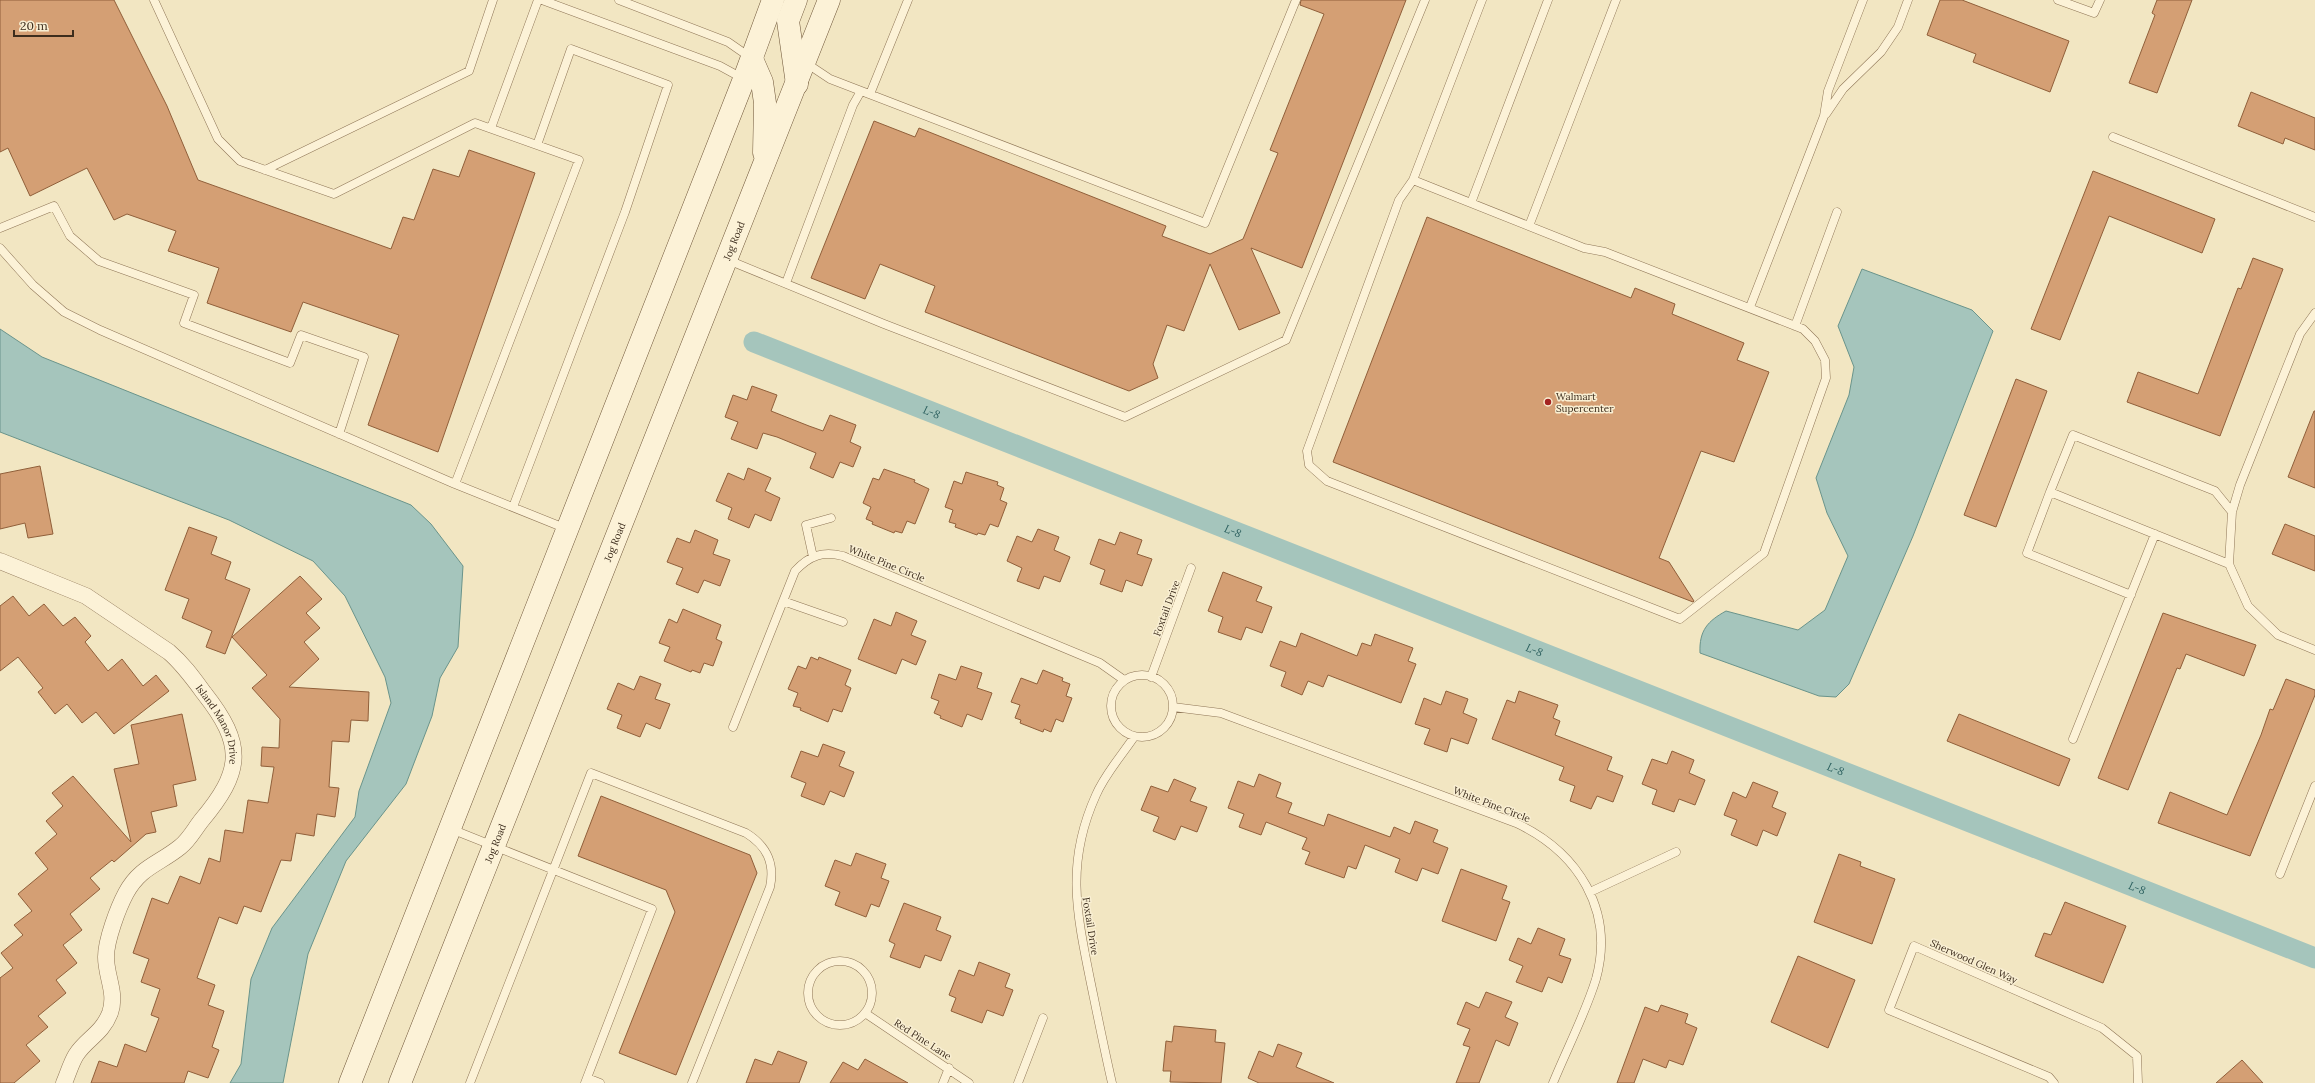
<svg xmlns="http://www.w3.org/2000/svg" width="2315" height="1083" font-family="Lora,serif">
<rect width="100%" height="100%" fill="#f2e6c2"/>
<path fill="#a5c5bc" stroke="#6a948b" d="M1862,269L1972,310L1993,331L1913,536L1849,684L1836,697L1819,696L1700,653C1699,630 1708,621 1726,611L1798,630L1825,610L1848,556L1827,513L1816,478L1849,395L1854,367L1838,326Z
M0,329L42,357L411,505L431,524L463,566L458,647L440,678L432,716L406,784L346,861L308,954L283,1083H230L241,1064L251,979L272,928L355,817L359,791L391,703L385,677L345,596L313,561L229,520L0,432Z"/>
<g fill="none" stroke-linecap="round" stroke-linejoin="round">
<path stroke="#a5c5bc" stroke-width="21" id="s1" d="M754,342L2315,958"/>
</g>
<path fill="#d49f74" stroke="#905f3a" d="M0,0H114L167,106L198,180L391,249L403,217L414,220L433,169L459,177L469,150L535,173L438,452L368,425L399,335L303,302L291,332L207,303L219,268L168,251L176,231L127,214L114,220L87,168L30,196L8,148L0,152Z
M1301,0H1406L1302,268L1251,248L1280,313L1239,330L1210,264L1184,331L1167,325L1153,364L1158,378L1129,391L925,312L935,286L880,264L865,299L811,278L874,121L915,137L919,128L1166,226L1162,236L1210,254L1243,239L1278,153L1270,150L1324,14L1300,5Z
M1940,0H1962L2069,41L2050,92L1973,62L1976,54L1927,35Z
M2157,0H2192L2157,93L2129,83L2155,15L2152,13Z
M2251,92L2315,118V150L2285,138L2283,144L2238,126Z
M2093,171L2215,219L2202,253L2109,216L2060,340L2031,329Z
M1427,217L1631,298L1635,288L1675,304L1672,314L1744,343L1737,360L1769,372L1734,462L1701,451L1659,558L1669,562L1694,601L1693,602L1333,462Z
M2253,258L2283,269L2220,436L2127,402L2138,372L2198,394L2238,288L2241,289Z
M2016,379L2047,391L1996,527L1964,515Z
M752,386L777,395L771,411L809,426L823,431L830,415L856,425L850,442L861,447L853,467L840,462L833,478L810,468L816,453L777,437L763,433L757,449L731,439L738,422L725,417L733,395L747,400Z
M2314,411H2315V488L2288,477Z
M40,466L53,534L28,538L25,523L0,529V474Z
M748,468L771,478L765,491L780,498L771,521L755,514L749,528L728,519L732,508L716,501L728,473L744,480Z
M884,469L915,480L914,482L929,489L915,524L907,521L902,533L895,531L894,533L872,524L873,522L866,519L871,507L863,503L873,478L879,480Z
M966,472L998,482L997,485L1004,488L1000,500L1007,503L998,527L990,524L985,535L978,533L977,535L955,527L956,524L949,522L953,510L945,507L954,481L962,484Z
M2285,524L2315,536V571L2272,554Z
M189,527L217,537L211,554L231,562L225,579L250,589L225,654L206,647L212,631L182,618L189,599L165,590Z
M1038,529L1059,537L1054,550L1070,557L1060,582L1044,576L1039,589L1017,581L1022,568L1007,561L1017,536L1032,542Z
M695,530L718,540L713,554L730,560L720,586L704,580L698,593L676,584L683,568L667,562L677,538L690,543Z
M1120,532L1142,540L1137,554L1152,559L1142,586L1126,580L1122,592L1100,584L1105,570L1090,564L1099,539L1115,545Z
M1223,572L1262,587L1256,601L1272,607L1262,633L1246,627L1241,640L1218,632L1223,617L1208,611Z
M300,576L322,599L306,613L320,628L304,642L319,659L289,687L369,692L368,721L351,720L349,742L332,741L329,787L339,788L335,817L317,814L314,836L296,833L291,861L281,860L261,912L244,906L237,924L219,917L197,978L215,985L208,1005L224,1011L212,1047L219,1050L208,1078L188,1071L184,1083H91L99,1061L117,1067L125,1044L146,1052L159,1018L151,1015L160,989L141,982L149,959L133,953L152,898L168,904L180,876L200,884L209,858L220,862L225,830L243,833L248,800L268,803L274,767L261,766L262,747L279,748L280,719L252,688L267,675L232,637Z
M13,596L29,616L44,604L63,626L75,617L91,636L85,642L108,671L122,659L143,686L156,675L169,691L114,734L96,712L82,723L67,704L55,714L38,692L43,688L18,657L0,671V606Z
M683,609L721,625L716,639L722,642L713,666L704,663L700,673L692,670L691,672L664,661L670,647L659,643L669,619L677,623Z
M896,612L917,621L911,635L926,641L916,665L902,659L896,674L858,659L874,619L891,626Z
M2163,613L2256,645L2244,676L2186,654L2180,669L2177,668L2128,790L2098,778Z
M1301,633L1357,656L1362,643L1371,646L1375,634L1413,648L1408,661L1416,664L1401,703L1328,675L1323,687L1308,681L1302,695L1281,686L1286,672L1270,666L1280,641L1296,647Z
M811,657L818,660L819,657L851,670L845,685L851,688L842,712L833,709L828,722L800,710L801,708L793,706L798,693L788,689L798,666L806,669Z
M961,666L982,673L977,688L992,693L982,720L967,714L962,727L940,718L941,716L934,713L939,701L931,698L939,674L956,680Z
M1043,670L1063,678L1062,681L1070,684L1066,696L1072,698L1063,722L1056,719L1051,732L1044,729L1043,732L1020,723L1021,720L1015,718L1020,705L1011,702L1021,678L1037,684Z
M640,676L661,684L655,699L670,704L660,729L646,723L640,737L617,728L622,715L607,709L618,683L634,690Z
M2286,679L2315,690V695L2250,856L2158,823L2170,792L2227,815L2261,735L2270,709L2273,710Z
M1446,691L1468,699L1463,713L1477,719L1468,744L1451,738L1447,752L1424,744L1430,729L1415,724L1424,698L1441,705Z
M1519,691L1558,705L1553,718L1560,721L1555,735L1612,757L1607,770L1623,776L1613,802L1597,796L1591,809L1570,801L1575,786L1559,780L1564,767L1492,739L1507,700L1515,703Z
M182,714L196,780L173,785L177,806L151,812L156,832L146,834L114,862L112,860L90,878L100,889L70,914L82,930L63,945L77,963L56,980L66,993L38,1016L48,1027L26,1045L40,1061L14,1083H0V978L13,968L1,953L23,935L14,925L32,911L18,894L48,869L35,853L57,834L46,821L63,806L52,793L73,776L131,842L114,769L139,764L131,725Z
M1959,714L2070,759L2059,786L1947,741Z
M823,744L845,752L839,766L854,772L844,797L830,791L824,805L801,796L806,783L791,777L801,751L818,757Z
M1672,751L1694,760L1689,773L1705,780L1695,805L1679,799L1674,812L1652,804L1657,790L1642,784L1652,759L1667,764Z
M1259,774L1281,783L1276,797L1292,803L1288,813L1324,826L1328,814L1390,837L1394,827L1410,834L1415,821L1438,830L1433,842L1448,848L1438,874L1422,868L1417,881L1395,872L1400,859L1365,845L1356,869L1348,866L1344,878L1305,864L1310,852L1302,849L1307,838L1266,822L1261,835L1239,827L1244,814L1228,808L1238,781L1254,787Z
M1174,779L1196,788L1190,801L1207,807L1197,832L1181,826L1175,840L1153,831L1159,817L1141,810L1151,786L1168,792Z
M1753,782L1778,792L1772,807L1786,813L1777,836L1763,830L1757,846L1731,835L1737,820L1724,815L1733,792L1746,798Z
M601,796L750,855L757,873L676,1075L619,1053L675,912L666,890L578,856Z
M856,853L886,864L881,878L889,881L879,907L871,904L866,917L835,905L840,892L825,886L835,860L851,866Z
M1839,854L1861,862L1860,866L1895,879L1872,944L1814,922Z
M1461,869L1507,886L1502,899L1510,902L1496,941L1442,921Z
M2065,902L2126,926L2103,983L2035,956L2044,933L2051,935Z
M904,903L941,917L936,930L951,936L941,961L925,955L920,968L890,957L895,944L889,941Z
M1538,928L1565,939L1559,955L1571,959L1562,983L1548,977L1542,992L1516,982L1523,966L1509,960L1518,938L1531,944Z
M1798,956L1855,980L1828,1048L1771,1022Z
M979,962L1010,974L1005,987L1013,990L1003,1016L987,1010L982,1023L951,1011L956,998L949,995L959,970L974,976Z
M1486,992L1512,1002L1505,1017L1518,1023L1509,1046L1496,1040L1479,1083H1456L1470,1047L1463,1045L1470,1029L1457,1024L1466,1002L1479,1008Z
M1661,1005L1688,1014L1685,1023L1697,1028L1683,1065L1669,1060L1666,1068L1643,1059L1634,1083H1617L1645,1007L1658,1012Z
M1174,1026L1216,1030L1215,1042L1225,1043L1221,1083L1170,1082L1171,1071H1163L1166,1041L1172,1042Z
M1278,1044L1302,1053L1296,1067L1334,1083H1259L1248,1078L1259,1051L1273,1057Z
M778,1051L807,1062L799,1083H746L755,1059L772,1065Z
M865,1059L908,1083H830L843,1062L858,1070Z
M2242,1060L2263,1083H2216Z"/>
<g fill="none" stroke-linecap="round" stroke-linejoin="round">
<defs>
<path id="service" d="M154,0L218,139L240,161L334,194L475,123L579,160L455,484L567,529
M542,0L720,66L742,78
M619,0L728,42L751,58
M2058,0L2094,13L2100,0
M806,63L830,79L1205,223L1296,0
M870,94L908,0
M1826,114L1843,89L1881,52L1898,27L1908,0
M491,128L538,0
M2113,137L2315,217
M265,170L469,71L493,0
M1413,180L1584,248L1605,252L1803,329L1815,341L1825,360L1826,378L1764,553L1680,619L1327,481L1309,465L1307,451L1399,200L1413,180L1482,0
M1471,203L1548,0
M1529,226L1616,0
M0,228L54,206L70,236L99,261L194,295L184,323L290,363L301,335L364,357L339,434
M0,248L33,285L64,312L100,330L455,484
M728,260L884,324L1125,417L1286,340L1425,0
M786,283L853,105L861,91
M1750,307L1824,116L1828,91L1863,0
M2315,313L2300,334L2240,485L2232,512L2229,564L2248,606L2278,635L2315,650
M1795,326L1837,212
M2050,492L2027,553L2131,595
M513,507L625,212L668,85L571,49L537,145
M813,557L806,525L831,518
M2229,564L2050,492L2073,435L2215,491L2232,512
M783,601L843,622
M1111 706a31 31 0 1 1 62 0a31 31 0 1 1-62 0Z
M1151,677L1191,568
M1173,707L1221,713L1516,823C1578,852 1615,910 1596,979C1586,1012 1566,1051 1553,1083
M733,727L795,571C810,555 823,551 843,556L1100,663L1124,680
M2073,739L2155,534
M451,829L652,909L585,1083
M2280,874L2315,786
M1590,892L1676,852
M808 993a32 32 0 1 1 64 0a32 32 0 1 1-64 0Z
M865,1013L969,1083
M587,1078L600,1083
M470,1083L591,773L746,833C767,846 775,863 770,887L692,1083
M943,1083L949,1068
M1018,1083L1043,1018
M1112,1083C1104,1048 1097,1013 1090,979C1076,910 1066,861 1096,795C1105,774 1122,755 1134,737
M2054,1083L2049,1077L1889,1010L1914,946L2102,1028L2137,1056L2138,1083"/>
<g id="minor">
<path id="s2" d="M0,561L86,596L169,652C183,664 193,678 204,693C245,745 243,771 201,821C194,830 189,840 180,847C159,864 140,867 126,893C118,908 106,940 106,957C106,977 117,993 110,1013C102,1034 86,1039 76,1055C71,1063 68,1074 64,1083"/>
</g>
<g id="secondary">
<path d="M796,0L788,21L797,84"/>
<path d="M752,59L762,82L765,103L764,153"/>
<path d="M350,1083L744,79L773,0"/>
<path id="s3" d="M400,1083L829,0"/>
</g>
</defs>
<use href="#service" stroke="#8f7657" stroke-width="9"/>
<use href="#minor" stroke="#8f7657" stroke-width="17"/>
<use href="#secondary" stroke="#70573a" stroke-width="23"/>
<use href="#service" stroke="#fcf2d7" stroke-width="8"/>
<use href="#minor" stroke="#fcf2d7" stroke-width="16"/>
<use href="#secondary" stroke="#fcf2d7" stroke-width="22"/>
</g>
<circle fill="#a42421" stroke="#f9efd3" stroke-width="1.5" cx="1548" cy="402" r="4"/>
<g text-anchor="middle" stroke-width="3" stroke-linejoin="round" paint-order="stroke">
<g font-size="10" fill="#3d2d1d" stroke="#f9efd3">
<text dy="4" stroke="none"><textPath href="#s3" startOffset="906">Jog Road</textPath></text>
<text dy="4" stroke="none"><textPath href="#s3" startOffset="582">Jog Road</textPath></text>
<text transform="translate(887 563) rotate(22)" y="4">White Pine Circle</text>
<text transform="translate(1166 608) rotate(-70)" y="4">Foxtail Drive</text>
<text dy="4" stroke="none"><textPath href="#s2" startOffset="282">Island Manor Drive</textPath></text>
<text transform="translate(1492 804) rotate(21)" y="4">White Pine Circle</text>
<text dy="4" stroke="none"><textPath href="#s3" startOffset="258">Jog Road</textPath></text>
<text transform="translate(1091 926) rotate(81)" y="4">Foxtail Drive</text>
<text transform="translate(1974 961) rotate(24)" y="4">Sherwood Glen Way</text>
<text transform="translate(923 1039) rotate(33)" y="4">Red Pine Lane</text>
</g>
<g font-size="10" fill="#3d2d1d" stroke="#f9efd3" text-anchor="start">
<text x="1556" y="400">Walmart<tspan x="1556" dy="12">Supercenter</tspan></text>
</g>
<g font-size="11" font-style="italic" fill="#2a5e5d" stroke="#f9efd3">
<text dy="4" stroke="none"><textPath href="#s1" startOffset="191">L-8</textPath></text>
<text dy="4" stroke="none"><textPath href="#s1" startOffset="515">L-8</textPath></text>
<text dy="4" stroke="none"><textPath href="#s1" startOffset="839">L-8</textPath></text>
<text dy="4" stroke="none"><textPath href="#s1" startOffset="1163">L-8</textPath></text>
<text dy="4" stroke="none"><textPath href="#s1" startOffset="1487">L-8</textPath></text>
</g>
</g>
<path d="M14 30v6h59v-6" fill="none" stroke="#3d2d1d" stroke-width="2"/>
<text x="20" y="30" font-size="12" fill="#3d2d1d" stroke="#f9efd3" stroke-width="3" paint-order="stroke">20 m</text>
</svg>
